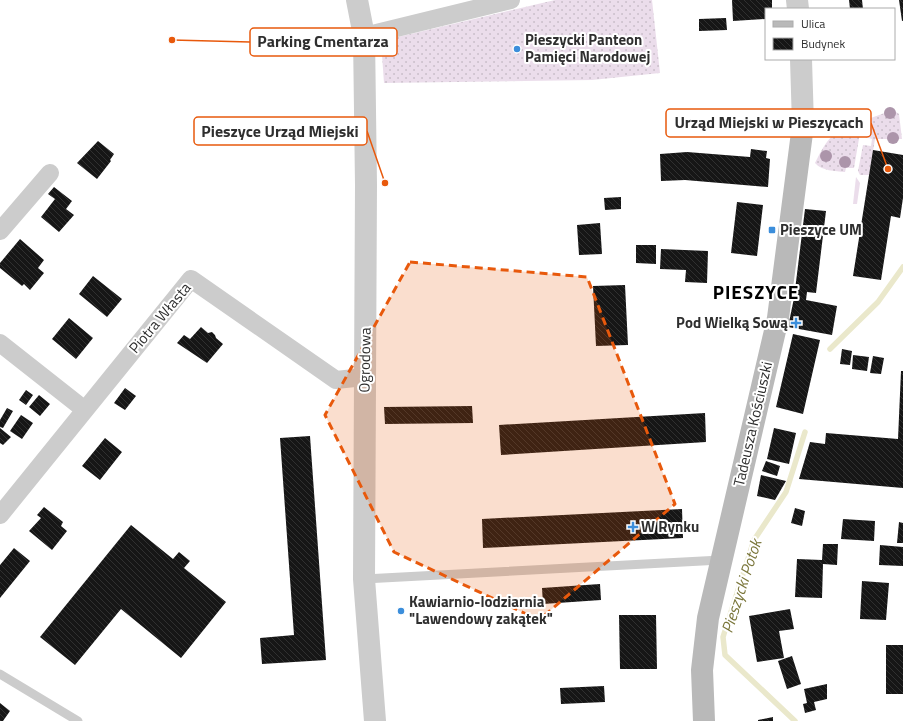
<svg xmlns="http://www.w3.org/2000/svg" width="903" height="721" font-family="'Titillium Web',sans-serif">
<defs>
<pattern id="grass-dots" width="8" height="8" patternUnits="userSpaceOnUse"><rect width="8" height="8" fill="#ebddeb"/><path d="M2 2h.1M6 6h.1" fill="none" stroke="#cabeca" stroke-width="1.8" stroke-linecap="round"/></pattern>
<pattern id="building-back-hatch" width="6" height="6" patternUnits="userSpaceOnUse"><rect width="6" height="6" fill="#161616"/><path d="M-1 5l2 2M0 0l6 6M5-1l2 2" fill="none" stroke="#303030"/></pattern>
</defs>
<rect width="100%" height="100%" fill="#fff"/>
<path fill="url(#grass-dots)" d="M555,0H652L660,73L592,80L384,83L381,41Z
M893,110L899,114L902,139H875L869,175H860L858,171L863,145L871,146L872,139L865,137L868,119Z
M862,121L854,168H846L845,172C835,171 822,171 815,163C827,139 834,128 862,121Z"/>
<path fill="#ebddeb" d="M856,177L860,183L857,204H853Z"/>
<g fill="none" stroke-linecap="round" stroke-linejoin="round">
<path stroke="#eae8cb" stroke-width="5.5" d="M830,349L878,302L903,267
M795,721L725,655L723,637L754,540L786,492L805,432"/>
</g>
<path fill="url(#building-back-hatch)" d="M732,0H772V9H766V19L733,21Z
M849,0H862L863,9H850Z
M899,0H903V21H902Z
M726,18L727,30L699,31V19Z
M98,141L114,154L110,160L111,161L97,179L77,163Z
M751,149L767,151L766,158L770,159L768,187L685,180L661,181L660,154L687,152L750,157Z
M873,150L903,155V198L900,218L891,216L881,280L853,276Z
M54,187L72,201L66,209L74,215L59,232L41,217L55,199L48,194Z
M621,197V209L605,210L604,198Z
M737,202L763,205L757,256L731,253Z
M805,209L826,211L816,293L807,292L806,300L837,306L832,335L788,327L794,298Z
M600,223L602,254L579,255L577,225Z
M20,239L44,260L38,268L44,273L30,290L24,284L22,286L0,268V263Z
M636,245H656V264L636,263Z
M661,249L708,251L707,283L685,282L686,270L660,269Z
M93,276L122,299L107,317L79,294Z
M625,285L628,345L596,346L593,286Z
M69,318L93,338L76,359L52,339Z
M201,327L208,333L212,332L215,335L216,338L223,344L207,363L177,343L184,335L190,339Z
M793,334L820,340L803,414L776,407Z
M842,349L852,351L850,365L840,364Z
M853,355L869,357L867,371L852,369Z
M873,356L884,358L881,374L870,373Z
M901,371H903V488L799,479L810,442L825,444L826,433L898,439Z
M125,388L136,396L125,410L114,403Z
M26,390L33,395L26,405L19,400Z
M39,395L50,404L40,416L29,407Z
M472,406L473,423L385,424L384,407Z
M7,408L13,411L3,428L0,427V420Z
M705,413L706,442L501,455L499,425Z
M21,415L33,423L22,439L10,431Z
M0,428L11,437L3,445L0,443Z
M774,428L796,433L789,464L767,459Z
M310,436L326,660L262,664L260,638L294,635L280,438Z
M105,438L122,452L100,480L82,466Z
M766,461L780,466L777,476L762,471Z
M761,475L786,481L775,500L757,496Z
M44,507L63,522L61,526L67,531L52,550L29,531L41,518L37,515Z
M795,508L805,511L802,526L791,523Z
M682,509L683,538L483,548L482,519Z
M843,519L875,521L874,541L841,539Z
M899,522L903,523V543H897Z
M131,525L173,559L179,552L190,561L184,568L226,602L181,658L121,609L75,665L40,637Z
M823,544H838L837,565L823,564L822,598L795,597L797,559L822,560Z
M880,545L903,547V566L879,565Z
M14,548L30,561L0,598V565Z
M862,581L889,583L886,620L860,619Z
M600,584L601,600L543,604L542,588Z
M790,609L794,629L779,631L784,658L757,662L749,616Z
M619,615H656L657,669H620Z
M886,645H903V694H886Z
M792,656L801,684L787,689L778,661Z
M827,684V699L814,702L816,710L805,713L803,704L807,703L804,689Z
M604,686L605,702L561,704L560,688Z
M0,703L10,711L3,721H0Z
M773,717V721H758V720Z"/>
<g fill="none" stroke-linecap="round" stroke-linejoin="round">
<path stroke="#ccc" stroke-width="9" d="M364,579L721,560
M0,674L78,721"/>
<path stroke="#ccc" stroke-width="18" d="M364,36L511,0
M0,231L50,173
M0,343L85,410
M0,515L191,279L336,380L364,377"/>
<path stroke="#ccc" stroke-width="22" d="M357,0L364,36L366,185L364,579L375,721
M797,0L798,9
M801,59L803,125"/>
<path stroke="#b9b9b9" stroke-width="22" d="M704,721L702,670L708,618L778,318L803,125"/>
</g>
<g fill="#ac95aa">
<circle cx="890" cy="113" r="6"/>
<circle cx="893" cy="138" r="6"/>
<circle cx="826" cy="156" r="6"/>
<circle cx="845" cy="162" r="6"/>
</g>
<path fill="#e8590c" fill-opacity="0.2" stroke="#e8590c" stroke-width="3" stroke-dasharray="8 5" stroke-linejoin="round" d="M410,262L587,277L675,504L539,620L394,552L325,415Z"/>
<g fill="#3c8edb" stroke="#fff" stroke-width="1.5">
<circle cx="517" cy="49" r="4"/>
<rect x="768" y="226" width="8" height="8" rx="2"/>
<path d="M794 317h4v4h4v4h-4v4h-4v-4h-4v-4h4z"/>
<path d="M631 521h4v4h4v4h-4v4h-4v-4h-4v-4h4z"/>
<circle cx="401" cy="611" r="4"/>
</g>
<g text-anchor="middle" stroke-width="4" stroke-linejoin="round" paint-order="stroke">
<g font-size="15" font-weight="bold" fill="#2f2f2f" stroke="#fff" text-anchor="start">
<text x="525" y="45">Pieszycki Panteon<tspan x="525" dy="17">Pamięci Narodowej</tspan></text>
<text x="780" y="235">Pieszyce UM</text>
<text x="788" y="328" text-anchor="end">Pod Wielką Sową</text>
<text x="641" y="532">W Rynku</text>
<text x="409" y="607">Kawiarnio-lodziarnia<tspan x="409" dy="17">"Lawendowy zakątek"</tspan></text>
</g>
<g font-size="15" fill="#2f2f2f" stroke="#fff">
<text transform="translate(160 318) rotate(-50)" y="5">Piotra Własta</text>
<text transform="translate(365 360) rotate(-89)" y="5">Ogrodowa</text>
<text transform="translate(753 424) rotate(-77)" y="5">Tadeusza Kościuszki</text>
</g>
<g font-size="16" font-style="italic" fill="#7a763a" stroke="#fff">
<text transform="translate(741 586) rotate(-72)" y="6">Pieszycki Potok</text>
</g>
<g font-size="19" font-weight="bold" letter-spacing="1" fill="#000" stroke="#fff">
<text x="756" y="299">PIESZYCE</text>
</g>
</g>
<path fill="none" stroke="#e8590c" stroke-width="1.5" d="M172 40L250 42M888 169L871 123M385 183L367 131"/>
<g fill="#e8590c" stroke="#fff" stroke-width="1.5">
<circle cx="172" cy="40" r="4"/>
<circle cx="888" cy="169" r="4"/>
<circle cx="385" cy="183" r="4"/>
</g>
<g fill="#fff" stroke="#e8590c" stroke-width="1.5">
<rect x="250" y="28" width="147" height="28" rx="4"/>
<rect x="666" y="109" width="205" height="28" rx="4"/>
<rect x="194" y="117" width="173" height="28" rx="4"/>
</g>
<g font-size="16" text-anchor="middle" font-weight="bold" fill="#2f2f2f">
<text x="323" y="47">Parking Cmentarza</text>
<text x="769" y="128">Urząd Miejski w Pieszycach</text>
<text x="280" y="137">Pieszyce Urząd Miejski</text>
</g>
<rect x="765" y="8" width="130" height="52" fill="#ffffff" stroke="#acacac"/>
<rect x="773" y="21" width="20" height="6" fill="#b9b9b9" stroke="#acacac"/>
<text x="801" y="28" font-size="12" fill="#2f2f2f">Ulica</text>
<rect x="773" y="38" width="20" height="12" fill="url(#building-back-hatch)" stroke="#acacac"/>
<text x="801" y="48" font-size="12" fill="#2f2f2f">Budynek</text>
</svg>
